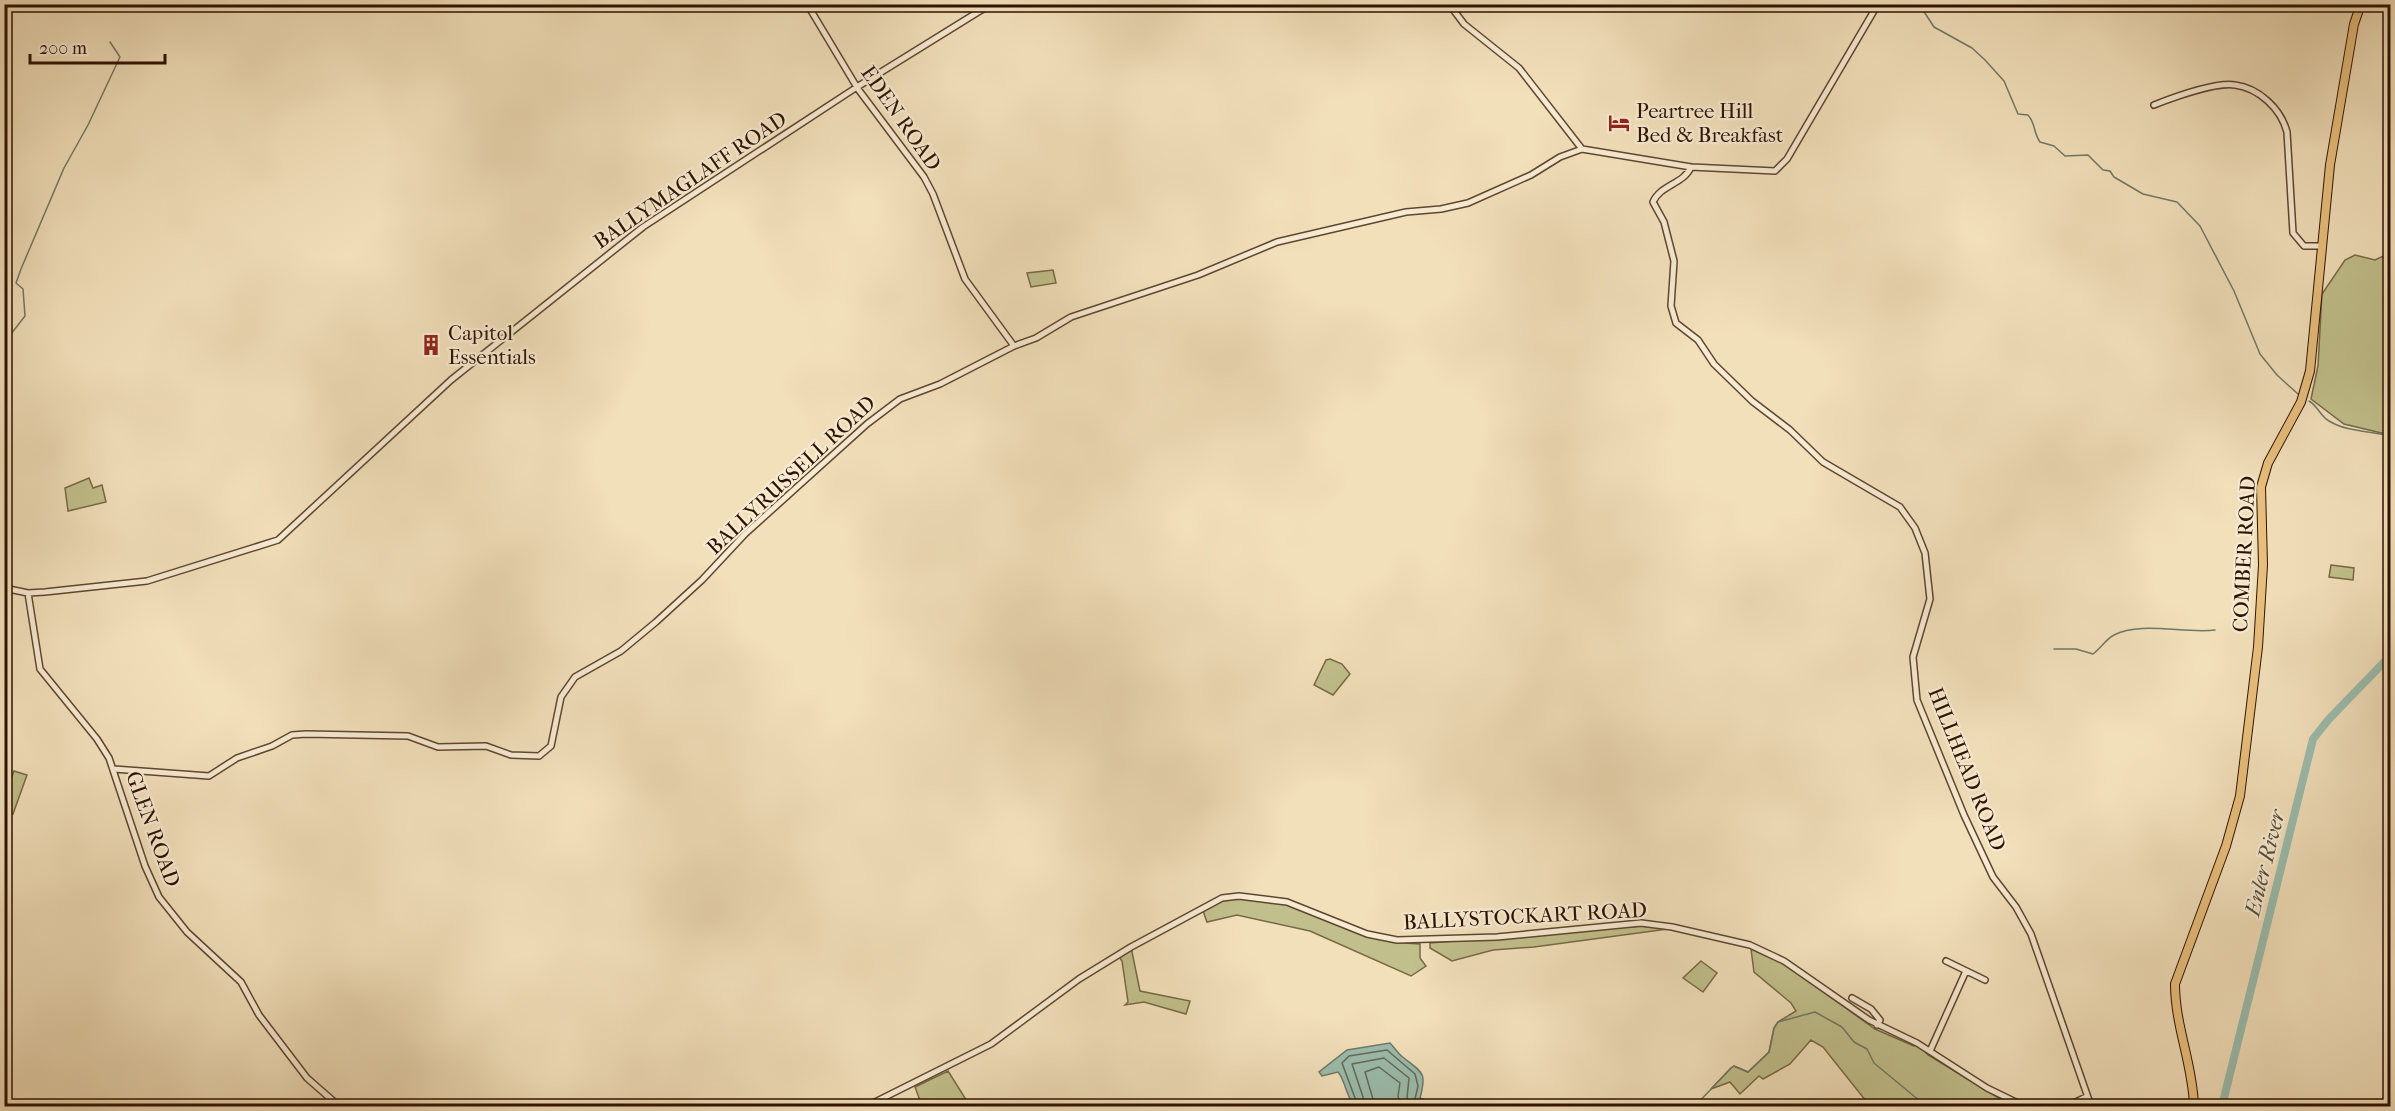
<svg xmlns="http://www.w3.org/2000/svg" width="2395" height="1111" font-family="'IM FELL French Canon',serif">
<rect width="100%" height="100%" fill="#f2e0bb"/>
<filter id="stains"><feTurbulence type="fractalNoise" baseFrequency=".00333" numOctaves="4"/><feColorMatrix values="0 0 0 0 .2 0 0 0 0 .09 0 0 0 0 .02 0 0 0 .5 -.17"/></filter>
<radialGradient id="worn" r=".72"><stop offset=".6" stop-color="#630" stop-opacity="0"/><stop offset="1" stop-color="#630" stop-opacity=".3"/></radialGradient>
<path fill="#c1c08c" stroke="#786946" stroke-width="1.5" d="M2390,253V435L2344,424L2311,399L2318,366L2322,294L2345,260L2355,255L2375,260Z
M1053,270L1056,283L1031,287L1027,273Z
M89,478L93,488L102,485L106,502L68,511L65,488Z
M2331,565L2354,568L2353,580L2329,577Z
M1330,659L1342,664L1350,674L1333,695L1314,685L1326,660Z
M14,771L27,775L13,814L5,811V795Z
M1236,896C1252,898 1271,898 1287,903C1337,917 1362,942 1420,944V958L1426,966L1411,976L1310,931L1237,915L1207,922L1202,908L1214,902Z
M1641,926L1668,929L1534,947L1493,950L1452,961L1430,948V943Z
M1131,947L1140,991L1190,1001L1186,1014L1144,1002L1125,1005L1128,1002L1122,961L1118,955Z
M1751,949L1786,965L1875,1029L1914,1046L1917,1043L1928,1055L2007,1103L2009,1106H1870L1823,1047L1811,1040L1790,1064L1763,1079L1759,1076L1740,1094L1730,1082L1711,1089L1731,1068L1734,1066L1748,1072L1769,1052L1774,1028L1778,1022L1796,1011L1791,1003L1754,972Z
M1701,961L1717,973L1703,992L1683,978Z
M948,1071L970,1106H922L915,1087Z"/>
<path fill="#9bbdae" stroke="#6f7968" stroke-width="1.5" d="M1390,1043C1395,1048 1398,1054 1404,1058C1423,1073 1427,1073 1420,1098L1431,1102V1106H1354C1346,1095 1345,1080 1338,1072L1322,1076L1319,1072L1347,1050Z"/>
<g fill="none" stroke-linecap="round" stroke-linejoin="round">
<path stroke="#646857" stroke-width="1.5" d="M1358,1106L1342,1063L1349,1056L1387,1050L1415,1074L1418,1086L1415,1099L1426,1106
M1366,1106L1352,1064L1384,1058L1409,1078L1407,1098L1411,1106
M1375,1106L1365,1072L1379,1067L1400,1083L1398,1096L1400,1106"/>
<path stroke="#6f7968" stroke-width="1.5" d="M1919,4L1934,27L1972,48L1985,60L2004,81L2018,114L2028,115C2036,124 2033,132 2040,142L2054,146L2065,156L2088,155L2103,170L2110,171L2114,177L2143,194L2177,202L2200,226L2234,291L2260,354L2277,375L2298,394
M4,343L25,316L23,289L16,283L21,269L64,168L88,125L120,57L110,42
M2309,401C2318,406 2320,416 2329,421C2347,432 2371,431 2390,436
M2054,649H2076L2093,654C2101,648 2106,639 2114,635C2140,621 2186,634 2215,630
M1695,1106L1731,1068L1734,1066L1748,1072L1769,1052L1774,1028L1778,1022L1815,1012L1842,1027L1854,1042L1867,1049L1874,1063L1926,1106"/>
<path stroke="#9bbdae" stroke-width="8" d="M2222,1106L2313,739L2329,719L2390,656"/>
<defs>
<path id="minor" d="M807,4L858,89L924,177L933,194L965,279L1014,346
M1449,4L1464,24L1519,68L1582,149
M2154,105C2172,98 2216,82 2235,85C2259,88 2281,109 2287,132L2293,233L2304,246H2322
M1691,167C1684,184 1660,185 1653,202L1664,222L1674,261L1671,306L1676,323L1698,340L1714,364L1752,401L1790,430L1823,462L1900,507L1915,528L1925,553L1930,599L1913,657L1917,700L1964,815L1993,877L2016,907L2031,934L2091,1106
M4,588L28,593L45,592L147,581L278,540L451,380L643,227L857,87L991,4
M28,593L40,669L97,739L109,758L145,866L159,897L187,932L241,982L259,1015L307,1078L339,1106
M114,769L209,776L237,758L272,746L292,735L306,734L408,736L438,747L486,746L511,755L539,756L551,746L561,697L575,677L621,651L656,622L702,580L745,534L867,424L900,399L940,384L1014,346L1036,338L1071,317L1198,275L1277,242L1406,212L1441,209L1468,203L1531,175L1560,157L1582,149L1691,167L1775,171L1787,159L1878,4
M1946,961L1985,980
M1852,998L1871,1009L1880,1020L1877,1025
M1930,1051L1966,971
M867,1106L991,1044L1079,979L1131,947L1222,898L1239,896L1287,902L1367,934L1397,940L1497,937L1641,923L1672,927L1750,945L1784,961L1869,1020L1917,1043L1987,1088L2024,1106
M2067,1106L2086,1097"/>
<path id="highway" d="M2194,1106C2193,1065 2175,1026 2175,984L2226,846L2240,796L2258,647L2263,565L2261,487L2268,463L2301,402L2310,371L2330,165L2354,24L2361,4"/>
</defs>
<use href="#minor" stroke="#5f462f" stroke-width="8"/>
<use href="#highway" stroke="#2e1200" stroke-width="10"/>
<use href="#minor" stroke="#f7ebd3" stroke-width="5"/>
<use href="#highway" stroke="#e9c07e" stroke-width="8"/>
</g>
<defs>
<symbol id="hotel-bare" viewBox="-9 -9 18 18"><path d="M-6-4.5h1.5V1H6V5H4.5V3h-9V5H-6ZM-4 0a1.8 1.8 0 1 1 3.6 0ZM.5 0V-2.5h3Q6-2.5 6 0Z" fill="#8f2418" stroke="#f7ebd3" stroke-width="2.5" paint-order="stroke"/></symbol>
<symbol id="building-bare" viewBox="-9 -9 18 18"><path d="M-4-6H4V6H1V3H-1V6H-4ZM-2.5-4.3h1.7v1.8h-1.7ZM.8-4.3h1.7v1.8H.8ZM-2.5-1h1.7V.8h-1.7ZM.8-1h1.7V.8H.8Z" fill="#8f2418" stroke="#f7ebd3" stroke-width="2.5" paint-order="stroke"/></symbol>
</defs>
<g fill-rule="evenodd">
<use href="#hotel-bare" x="1604" y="108" width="30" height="30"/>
<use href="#building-bare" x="416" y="330" width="30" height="30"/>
</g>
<g text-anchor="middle" stroke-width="4.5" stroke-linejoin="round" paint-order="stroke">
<g font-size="21" fill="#2e1200" stroke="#f7ebd3" text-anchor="start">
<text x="1636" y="118">Peartree Hill<tspan x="1636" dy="24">Bed &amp; Breakfast</tspan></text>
<text x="448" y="340">Capitol<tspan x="448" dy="24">Essentials</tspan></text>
</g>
<g font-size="21" fill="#2e1200" stroke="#f7ebd3">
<text transform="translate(901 118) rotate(55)" y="7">EDEN ROAD</text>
<text transform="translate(690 180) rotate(-34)" y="7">BALLYMAGLAFF ROAD</text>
<text transform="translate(791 475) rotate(-43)" y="7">BALLYRUSSELL ROAD</text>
<text transform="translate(2244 554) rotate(-87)" y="7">COMBER ROAD</text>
<text transform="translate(1967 769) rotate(68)" y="7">HILLHEAD ROAD</text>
<text transform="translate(153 829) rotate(70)" y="7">GLEN ROAD</text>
<text transform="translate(1525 916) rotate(-3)" y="7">BALLYSTOCKART ROAD</text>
</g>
<g font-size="22" font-style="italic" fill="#544e3d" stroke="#f7ebd3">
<text transform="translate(2264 863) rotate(-76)" y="8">Enler River</text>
</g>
</g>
<rect width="2395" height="1111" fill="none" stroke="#f2e0bb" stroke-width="24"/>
<rect x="6" y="6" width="2383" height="1099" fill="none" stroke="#2e1200" stroke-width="3"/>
<rect x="12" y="12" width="2371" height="1087" fill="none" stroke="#2e1200" stroke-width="1.5"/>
<path d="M30 54v9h135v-9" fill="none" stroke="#2e1200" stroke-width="3"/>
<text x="39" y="54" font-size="18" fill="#2e1200" stroke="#f7ebd3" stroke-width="4.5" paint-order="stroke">200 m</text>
<rect width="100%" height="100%" filter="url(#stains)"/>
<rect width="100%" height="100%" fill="url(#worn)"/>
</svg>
